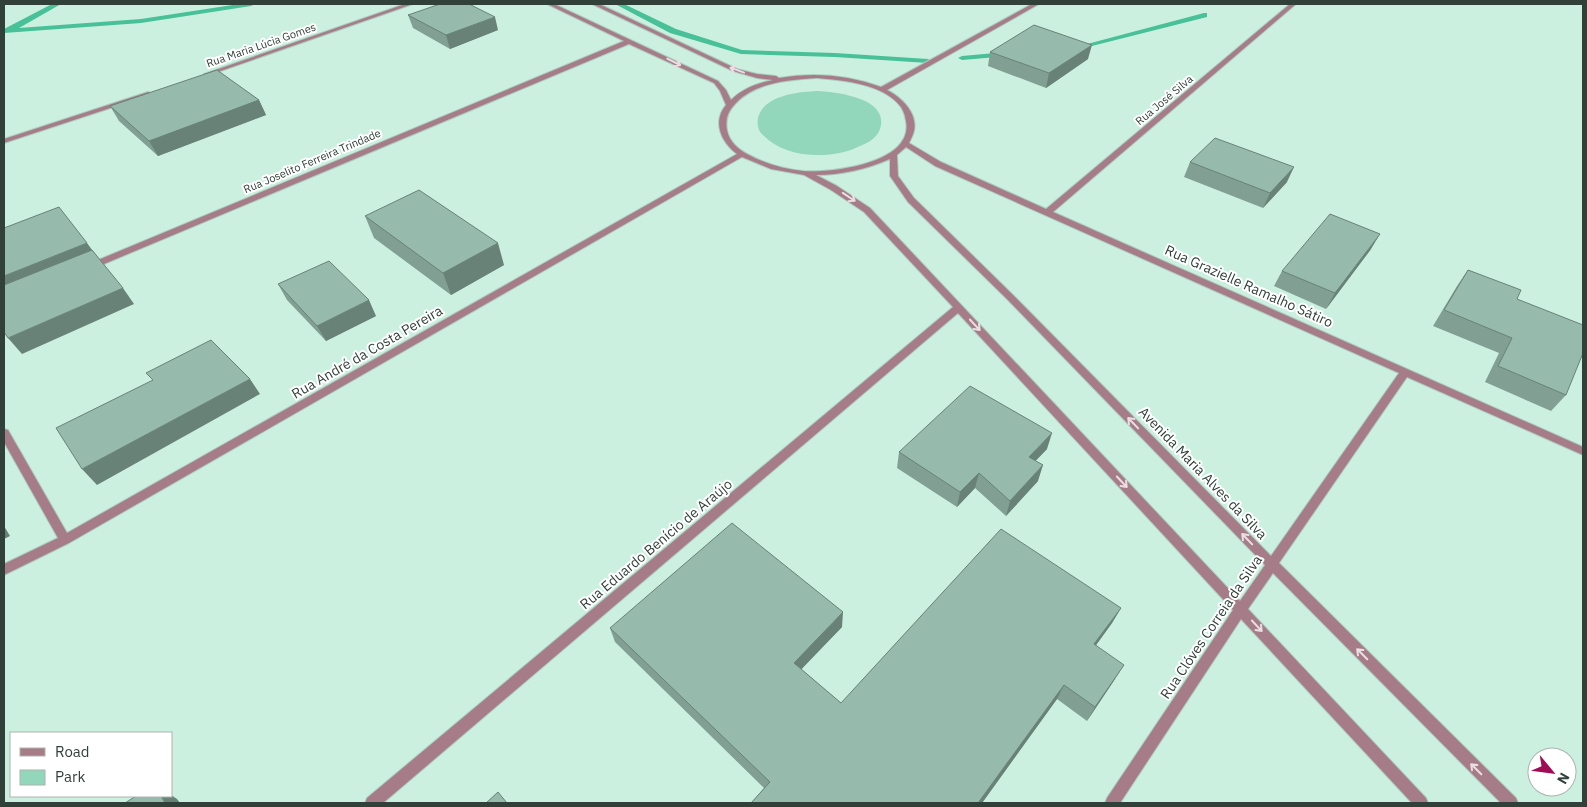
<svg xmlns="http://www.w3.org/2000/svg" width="1587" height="807" font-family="'IBM Plex Sans',sans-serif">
<rect width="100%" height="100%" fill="#cbf0e0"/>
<path fill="#92d6bb" d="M817,91C837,92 890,98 880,129C877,138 868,143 860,146C833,160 785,159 763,135C758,131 757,124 758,118C764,95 798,92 817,91Z"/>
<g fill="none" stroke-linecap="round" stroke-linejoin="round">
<path fill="#48c198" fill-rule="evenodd" d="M52,4H61L19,28L141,19L239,4H255L251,6L141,23L4,33V29Z
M615,4H624L676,29L742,50L835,53L928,59L932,61L928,63L835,57L741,54L670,33Z
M1204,13H1207V17L1076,50L1072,48Z
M1006,52L1010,54L1009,56L962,60L958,58L962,56Z"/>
<defs>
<path id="street" d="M405,4H413L209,75L204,74Z
M547,4H554L718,81L726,90L731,100C742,89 757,83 773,80L757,78L733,71L592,4H599L737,69L757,74L776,76L779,78C814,72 848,75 881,87L1032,4H1039L887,90C901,97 918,113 914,131C913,135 911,139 909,143L941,162L1046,209L1290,4H1296L1053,212L1583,447V455L1407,377L1279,563L1516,798L1518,803H1501L1273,573L1248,609L1426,798L1428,803H1412L1241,619L1120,803H1105L1107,798L1233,610L958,313L383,803H365L367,798L953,307L864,212L831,190L804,175L771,169L742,157L69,543L4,575V564L58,538L4,442V429L8,430L67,533L737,154C721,142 712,122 726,105L720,91L714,83L629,44L92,269H86L85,267L86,265L624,41ZM817,78C843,80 884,84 901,107C904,112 905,115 906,121C914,163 833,173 803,171C784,169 766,164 749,155C739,150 729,142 727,130C725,119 728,111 736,103C756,82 789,80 817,78ZM906,147L935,166L1399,373L1271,556L1013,295L914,198L898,176L897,155ZM890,159V176L908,202L1007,299L1265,565L1240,601L870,208L837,186L816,175C841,175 867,169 890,159Z
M148,92L150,93V95L4,143V139Z"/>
</defs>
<use href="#street" stroke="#accdbf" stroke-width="2"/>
<use href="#street" fill="#a77c89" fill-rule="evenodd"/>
</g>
<path fill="#81a093" d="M408,15L498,30L450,49L413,28Z
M990,52L1088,59L1046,88L988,66Z
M259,100L266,115L158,156L119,121L110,106Z
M1190,162L1287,182L1263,208L1184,177Z
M365,216L504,265L451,295L374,238Z
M1371,249L1326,309L1274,286L1282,271Z
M1468,270L1517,299L1566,395L1551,411L1485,382L1499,353L1433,326L1457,286Z
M278,284L376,316L326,341L287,300Z
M1047,449L1035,461L1038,481L1006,516L975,488L957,507L897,468L899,452Z
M1121,608L1112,623L1096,645L1115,679L1087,721L1057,699L982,803H751L764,788L615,642L610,628L842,627L801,669L841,703Z"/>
<path fill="#698278" d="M495,17L498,30L450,49L446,35Z
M1092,45L1088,59L1046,88L1049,73Z
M259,100L266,115L158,156L149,141Z
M1294,167L1287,182L1263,208L1270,193Z
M1380,234L1371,249L1326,309L1335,293Z
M87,243L98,258L4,297V276Z
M498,243L504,265L451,295L443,273Z
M123,288L134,304L22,354L8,338Z
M369,300L376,316L326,341L317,326Z
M250,379L260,394L97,485L82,469Z
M1052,433L1047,449L1025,472L1029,457Z
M1043,465L1038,481L1006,516L1010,501Z
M979,473L975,488L957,507L960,492Z
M4,526L10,536L4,539Z
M1121,608L1112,623L1086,659L1094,644Z
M843,612L842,627L794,677V663Z
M1124,665L1115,679L1087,721L1095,707Z
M1064,685L1057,699L982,803H978Z
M171,795L177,799L180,803H165L161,796H171Z"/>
<path fill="#96baab" stroke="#698278" d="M440,4H469L495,17L446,35L408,15Z
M1034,25L1092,45L1049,73L990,52Z
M217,70L259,100L149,141L110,106Z
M1215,138L1294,167L1270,193L1190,162Z
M419,190L498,243L443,273L365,216Z
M59,207L87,243L4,276V228Z
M1330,214L1380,234L1335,293L1282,271Z
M92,250L123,288L8,338L4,332V285Z
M329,261L369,300L317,326L278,284Z
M1468,270L1521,290L1517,299L1583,325V353L1566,395L1498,366L1512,338L1444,310Z
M211,340L250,379L82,469L56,428L153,380L146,373Z
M970,386L1052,433L1029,457L1043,465L1010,501L979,473L960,492L899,452Z
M732,523L843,612L794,663L841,703L1001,529L1121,608L1094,644L1124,665L1095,707L1064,685L978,803H751L770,782L610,628Z
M498,792L507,803H486Z
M136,796H161L165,803H125Z"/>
<defs><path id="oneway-shaft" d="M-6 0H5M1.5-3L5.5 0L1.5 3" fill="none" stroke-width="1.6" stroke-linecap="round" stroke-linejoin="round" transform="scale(1.25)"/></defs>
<g stroke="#e9dee2">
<use href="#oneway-shaft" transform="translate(674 62) rotate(26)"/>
<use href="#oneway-shaft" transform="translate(737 70) rotate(-160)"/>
<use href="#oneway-shaft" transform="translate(849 197) rotate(34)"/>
<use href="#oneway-shaft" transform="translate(975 325) rotate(47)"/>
<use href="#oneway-shaft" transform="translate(1133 423) rotate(-134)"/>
<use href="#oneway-shaft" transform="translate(1122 482) rotate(47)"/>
<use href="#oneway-shaft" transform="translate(1247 539) rotate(-134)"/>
<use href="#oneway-shaft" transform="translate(1257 626) rotate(47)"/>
<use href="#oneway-shaft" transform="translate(1362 654) rotate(-135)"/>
<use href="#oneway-shaft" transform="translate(1476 769) rotate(-135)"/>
</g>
<g text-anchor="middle" stroke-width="4" stroke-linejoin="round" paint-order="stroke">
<g font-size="11" fill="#314039" stroke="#fff">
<text transform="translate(261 45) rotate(-19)" y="4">Rua Maria Lúcia Gomes</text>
<text transform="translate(1164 100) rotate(-40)" y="4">Rua José Silva</text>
<text transform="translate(312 161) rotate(-23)" y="4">Rua Joselito Ferreira Trindade</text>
</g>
<g font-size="14" fill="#314039" stroke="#fff">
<text transform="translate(1249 286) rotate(24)" y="5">Rua Grazielle Ramalho Sátiro</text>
<text transform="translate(367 352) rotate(-30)" y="5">Rua André da Costa Pereira</text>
<text transform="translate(1203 473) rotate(46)" y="5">Avenida Maria Alves da Silva</text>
<text transform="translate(656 544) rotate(-40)" y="5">Rua Eduardo Benício de Araújo</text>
<text transform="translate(1211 627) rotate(-56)" y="5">Rua Clóves Correia da Silva</text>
</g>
</g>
<rect width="1587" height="807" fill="none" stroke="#314039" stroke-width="10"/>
<rect x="10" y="732" width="162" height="65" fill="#ffffff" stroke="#adb3b0"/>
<rect x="20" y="748" width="25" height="8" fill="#a77c89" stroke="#adb3b0"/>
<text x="55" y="757" font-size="15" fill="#314039">Road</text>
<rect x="20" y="770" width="25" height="15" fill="#92d6bb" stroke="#adb3b0"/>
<text x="55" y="782" font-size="15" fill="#314039">Park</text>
<g transform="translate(1552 772) rotate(119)"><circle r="24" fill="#ffffff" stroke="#adb3b0"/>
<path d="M0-4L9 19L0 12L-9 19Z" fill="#9f0c55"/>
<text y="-8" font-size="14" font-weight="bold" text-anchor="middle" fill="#314039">N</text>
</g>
</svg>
